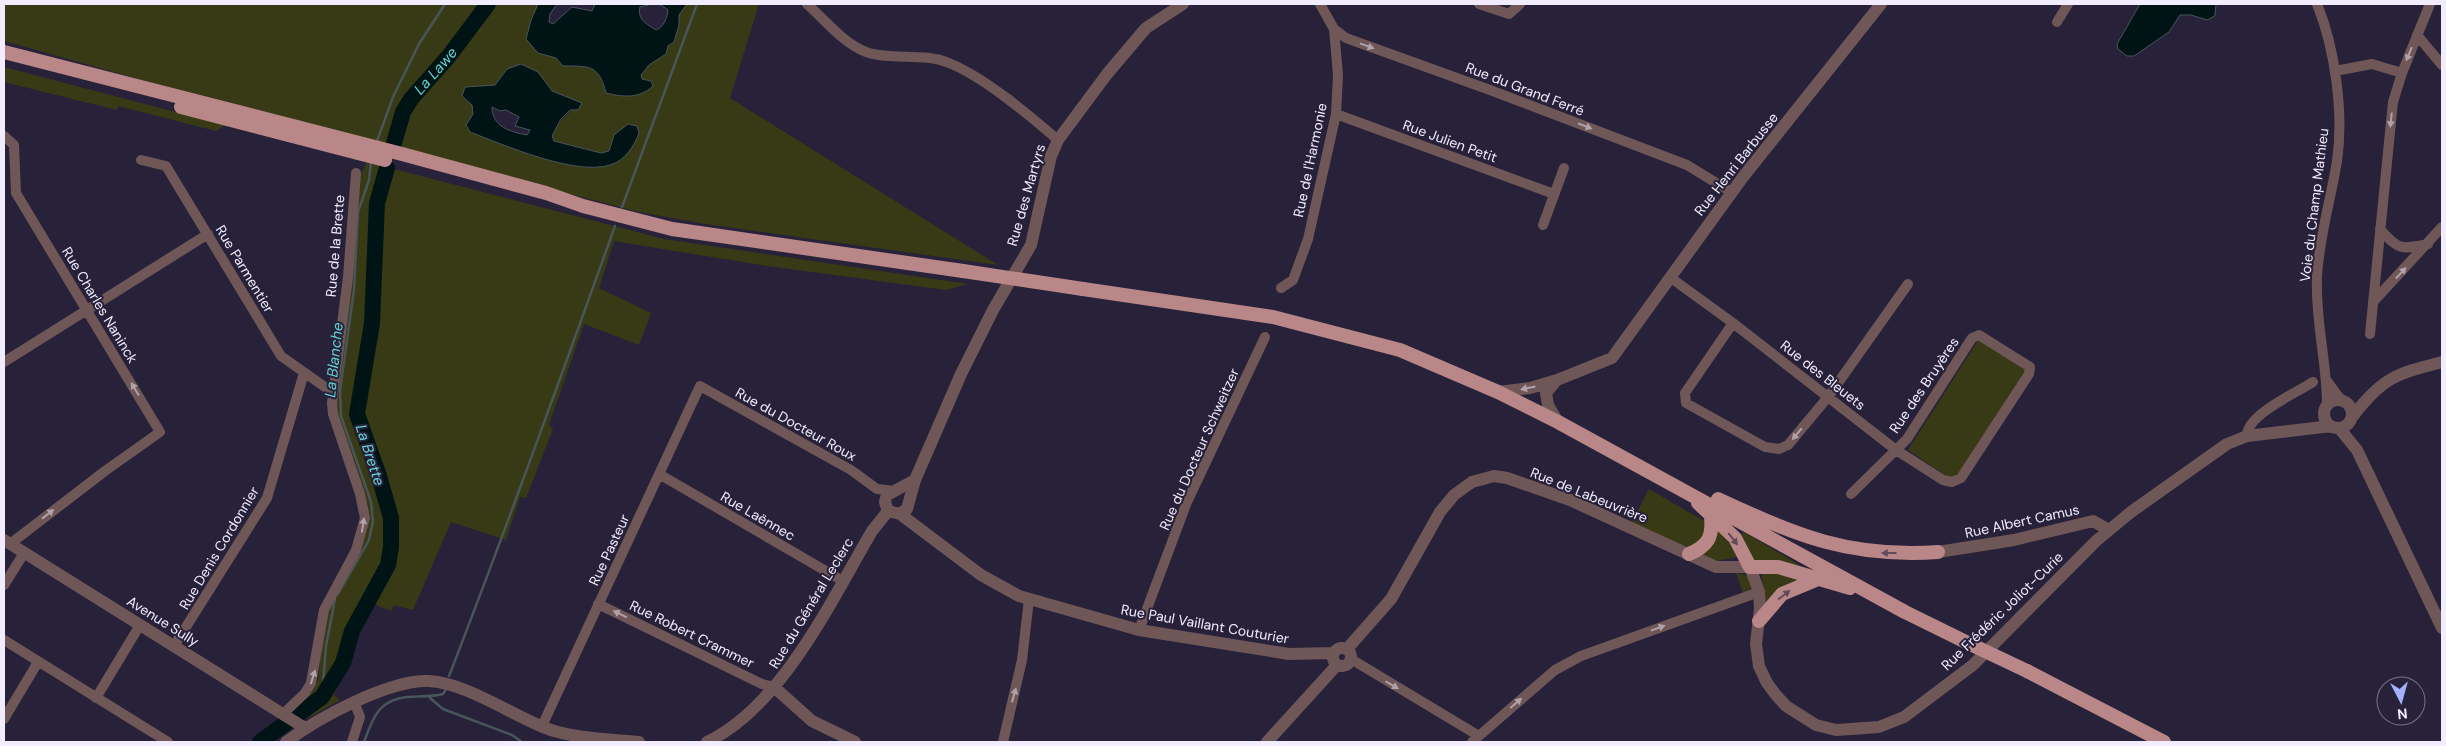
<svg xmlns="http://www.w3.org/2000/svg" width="2446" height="746" font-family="'DM Sans',sans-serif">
<rect width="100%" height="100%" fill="#28213a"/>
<path fill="#373a14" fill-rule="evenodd" d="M4,4H538L531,20L526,39L538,53L556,58L563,66H583L598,72L606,93L642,79L641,75L649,65L665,54L668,46L674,42L679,25V15L687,4H759L730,98L998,265L705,224L639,212L248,110L4,41ZM507,69L538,72L552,91L582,103C567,112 560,121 552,136L554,141L601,153L609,151L614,135L612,165L466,125L473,114L472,105L495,85Z
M4,67L225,125L216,131L118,106L117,110L4,82Z
M367,162L664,239L968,284L946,290L767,266L614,241L599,288L651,313L639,345L584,324L549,425L553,429L526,498L520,497L506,540L451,522L413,610L394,605L391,611L371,603C356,626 344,655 338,679L340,680L334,695L340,700L308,718L297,708L309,697L318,680L325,611L367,525L336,413L359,178Z
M1979,339L2027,369L1957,476L1948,477L1908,450Z
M1649,489L1704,521L1709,532L1694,547L1682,546L1631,524Z
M1716,525L1732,537L1738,557L1716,561L1697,553Z
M1744,532L1811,572L1753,563L1738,537Z
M1761,569L1809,578L1765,608Z
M1736,573C1744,574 1749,576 1752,584L1750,590L1743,593Z"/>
<path fill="#001415" stroke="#48555b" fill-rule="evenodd" d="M538,4H557L550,14L549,22L553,24L572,7L592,11L595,4H652L640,7C637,20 647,24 656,30C664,27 667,18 668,10L661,5L655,4H687L679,15V25L674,42L668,46L666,54L649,65L641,75L642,79L651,81L653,86C639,99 623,97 606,93C599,65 590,66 563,66L556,58L538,53L526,39L531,20Z
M2140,4H2216L2215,16L2207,20L2191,15H2180L2169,32L2134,56H2127L2118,49L2117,44Z
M521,64L538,72L552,91L582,103L578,110H570L561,119L552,136L554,141L601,153L609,151L614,135L628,124L637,126L639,133C634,146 625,161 610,165C575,176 504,145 470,132L466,125L473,114L472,105L462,96L465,87L495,85L507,69ZM492,107L500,111L506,110L519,117L515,126L530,130L527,135C511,132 492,127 492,107Z"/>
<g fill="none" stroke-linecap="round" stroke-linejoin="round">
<path stroke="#48555b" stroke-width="2.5" d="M377,141L393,97L419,44L445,4
M622,207L697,4
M338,594L369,540L373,521L371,502L341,416L340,391L354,290L358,212L369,180L371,162
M449,676C507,527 561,377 615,226
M322,697L326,646L335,599
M430,698L443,709L512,735L522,742
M364,742C373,718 378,700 407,697C420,696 431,697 443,694L446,689"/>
<g stroke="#001415" stroke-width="16">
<path id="s1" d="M394,143L403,112L411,99L449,56L488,4"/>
<path d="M260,742L322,697L343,663L352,631L388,565L391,547V518L379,476L357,414L372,323L377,203L387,168"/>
</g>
<path stroke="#705757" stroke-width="10" d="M807,4C824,19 843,43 866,52C892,61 923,52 949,63C984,77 1029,115 1058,140
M1320,4L1334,29L1346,38L1490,90L1687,165L1731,192
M1479,4L1509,14L1520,4
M2317,4C2335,48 2344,113 2337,161C2331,199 2319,237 2317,277C2315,320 2327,362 2327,405
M2057,22L2068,4
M2417,35L2442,65
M2335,71L2372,64L2402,73
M1336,114L1554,194
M4,136L14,145L16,193L160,432L105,471L10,544
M141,160L166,166L281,356L332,392
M1543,225L1564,168
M2380,229C2398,250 2401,250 2428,244
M1671,278L1733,323L1685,393L1686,403L1765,447L1779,449L1788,445L1828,397L1908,284
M1281,288L1293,280L1308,239L1336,114L1338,75L1334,29
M2373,302L2442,227
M1733,323L1896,450L1943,480L1952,482L1961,478L2029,374L2030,367L1979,335L1972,338L1907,439L1851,494
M2370,334L2393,102L2402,73L2430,4
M4,362L208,234
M2327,381L2341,400
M2247,436C2246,415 2296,393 2313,382
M659,474L843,581
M4,585L24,553
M598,604L762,684L774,687
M1139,630L1187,502L1265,337
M4,640L168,742
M174,646L267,498L304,373
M1351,659L1479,736
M96,698L140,625
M283,714L305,693L311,683L324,610L356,550L365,518L360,494L333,414L332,403L348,277L356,173
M4,719L38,662
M542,726L700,386L851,470L877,489L894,491
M352,742L360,717L355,704
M1003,742L1022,660L1029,599
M1472,742L1555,670L1581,656L1759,592"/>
<path stroke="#705757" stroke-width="12" d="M1556,381L1546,393L1548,405L1558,422
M1498,392L1530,388L1557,380L1612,358L1743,177L1881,4
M2324 414a14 14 0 1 1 28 0a14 14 0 1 1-28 0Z
M2353,416C2383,377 2396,374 2442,362
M2339,428L2357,450L2442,628
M915,480L887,495L885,502L888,511L900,514L907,509L915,480L961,374L993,310L1031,245L1051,156L1058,140L1107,74L1146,28L1183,4
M900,514L981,575L1019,596L1139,630L1289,654L1333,653
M4,540L305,728
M1938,552L2014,540L2093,521L2109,530
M1333 657a9 9 0 1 1 18 0a9 9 0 1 1-18 0Z
M1347,649L1391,599L1440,512L1454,495L1472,482L1494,476L1507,478L1570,500L1716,567H1750L1759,592L1760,609L1756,644L1759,666L1767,683L1776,695L1786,706L1816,725L1836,730L1879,727L1904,717L1973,665L2096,541L2131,512L2227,444L2247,436L2331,426
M774,687L812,721L855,742
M286,742C318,718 388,680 428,681C465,682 513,716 548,729C577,739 609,739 639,742
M707,742C782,706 831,601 872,531L888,511
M1267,742L1337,665"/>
<path stroke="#b98787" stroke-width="14" d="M4,52L402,154L546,193L583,206L672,229L963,271
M181,107L385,160
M1083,289L1273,317L1400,350L1498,392L1558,422L1905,612L1970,644
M1718,499C1798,536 1849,558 1938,552
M1698,503L1735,538L1750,567H1778L1850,588
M1689,554C1708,546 1713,537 1711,517
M1759,621L1782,594L1818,579
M2027,671L2164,742"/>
<path stroke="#b98787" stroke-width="14" d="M963,271L1083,289
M1970,644L2027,671"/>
</g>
<defs><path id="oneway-solid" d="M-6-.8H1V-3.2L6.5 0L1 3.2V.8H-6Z" transform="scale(1.25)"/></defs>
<g fill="#b0a2aa">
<use href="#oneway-solid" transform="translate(1367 46) rotate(20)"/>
<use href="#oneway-solid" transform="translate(2409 54) rotate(112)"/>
<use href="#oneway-solid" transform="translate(2391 120) rotate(96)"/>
<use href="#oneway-solid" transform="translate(1585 126) rotate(21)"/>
<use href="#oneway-solid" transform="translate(2401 273) rotate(-47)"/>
<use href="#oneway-solid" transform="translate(1528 388) rotate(168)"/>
<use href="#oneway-solid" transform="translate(135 389) rotate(-121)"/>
<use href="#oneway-solid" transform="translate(1797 434) rotate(130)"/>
<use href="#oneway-solid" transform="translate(48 514) rotate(-38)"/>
<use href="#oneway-solid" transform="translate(363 525) rotate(-81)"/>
<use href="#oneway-solid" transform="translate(620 614) rotate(-154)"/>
<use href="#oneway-solid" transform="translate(1658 628) rotate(-20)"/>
<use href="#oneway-solid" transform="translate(313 677) rotate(-72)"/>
<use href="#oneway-solid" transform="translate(1392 685) rotate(30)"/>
<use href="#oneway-solid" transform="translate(1014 695) rotate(-74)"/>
<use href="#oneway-solid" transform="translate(1516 703) rotate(-41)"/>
</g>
<g fill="#624a59">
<use href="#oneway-solid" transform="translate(1733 539) rotate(52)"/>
<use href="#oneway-solid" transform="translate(1889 553) rotate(-180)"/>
<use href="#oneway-solid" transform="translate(1784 595) rotate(-37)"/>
</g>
<g text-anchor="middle" stroke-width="4" stroke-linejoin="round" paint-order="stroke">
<g font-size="14" fill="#f1edfe" stroke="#28213a">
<text transform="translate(1525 89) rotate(21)" y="5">Rue du Grand Ferré</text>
<text transform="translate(1450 141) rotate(20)" y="5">Rue Julien Petit</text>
<text transform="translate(1310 160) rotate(-78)" y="5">Rue de l'Harmonie</text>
<text transform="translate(1736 164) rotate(-52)" y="5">Rue Henri Barbusse</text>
<text transform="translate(1026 195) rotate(-74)" y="5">Rue des Martyrs</text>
<text transform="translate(2314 205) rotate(-83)" y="5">Voie du Champ Mathieu</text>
<text transform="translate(335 246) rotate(-85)" y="5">Rue de la Brette</text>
<text transform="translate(245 269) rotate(59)" y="5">Rue Parmentier</text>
<text transform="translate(100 305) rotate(59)" y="5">Rue Charles Naninck</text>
<text transform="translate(1823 375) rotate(38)" y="5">Rue des Bleuets</text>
<text transform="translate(1924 385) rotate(-56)" y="5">Rue des Bruyères</text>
<text transform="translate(796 424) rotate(29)" y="5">Rue du Docteur Roux</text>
<text transform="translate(1199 449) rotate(-66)" y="5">Rue du Docteur Schweitzer</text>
<text transform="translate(1589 495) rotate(22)" y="5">Rue de Labeuvrière</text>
<text transform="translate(758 516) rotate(30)" y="5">Rue Laënnec</text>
<text transform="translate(2022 521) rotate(-12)" y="5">Rue Albert Camus</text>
<text transform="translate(219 548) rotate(-59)" y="5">Rue Denis Cordonnier</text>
<text transform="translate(609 550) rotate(-65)" y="5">Rue Pasteur</text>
<text transform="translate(811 603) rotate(-59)" y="5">Rue du Général Leclerc</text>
<text transform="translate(2002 611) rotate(-44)" y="5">Rue Frédéric Joliot-Curie</text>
<text transform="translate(163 621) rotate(32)" y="5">Avenue Sully</text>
<text transform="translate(1205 624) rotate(10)" y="5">Rue Paul Vaillant Couturier</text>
<text transform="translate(692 634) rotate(26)" y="5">Rue Robert Crammer</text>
</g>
<g font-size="15" font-style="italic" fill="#63d4d6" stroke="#28213a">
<text dy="5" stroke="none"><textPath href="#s1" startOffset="85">La Lawe</textPath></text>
<text transform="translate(334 360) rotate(-84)" y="5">La Blanche</text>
<text transform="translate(370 455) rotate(72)" y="5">La Brette</text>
</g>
</g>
<rect width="2446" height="746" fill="none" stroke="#f1edfe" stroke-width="10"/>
<g transform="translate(2401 701) rotate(174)"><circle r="24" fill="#28213a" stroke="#787388"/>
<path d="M0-4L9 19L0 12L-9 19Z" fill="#a2b2fd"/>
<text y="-8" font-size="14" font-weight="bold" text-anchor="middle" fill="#f1edfe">N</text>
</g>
</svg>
